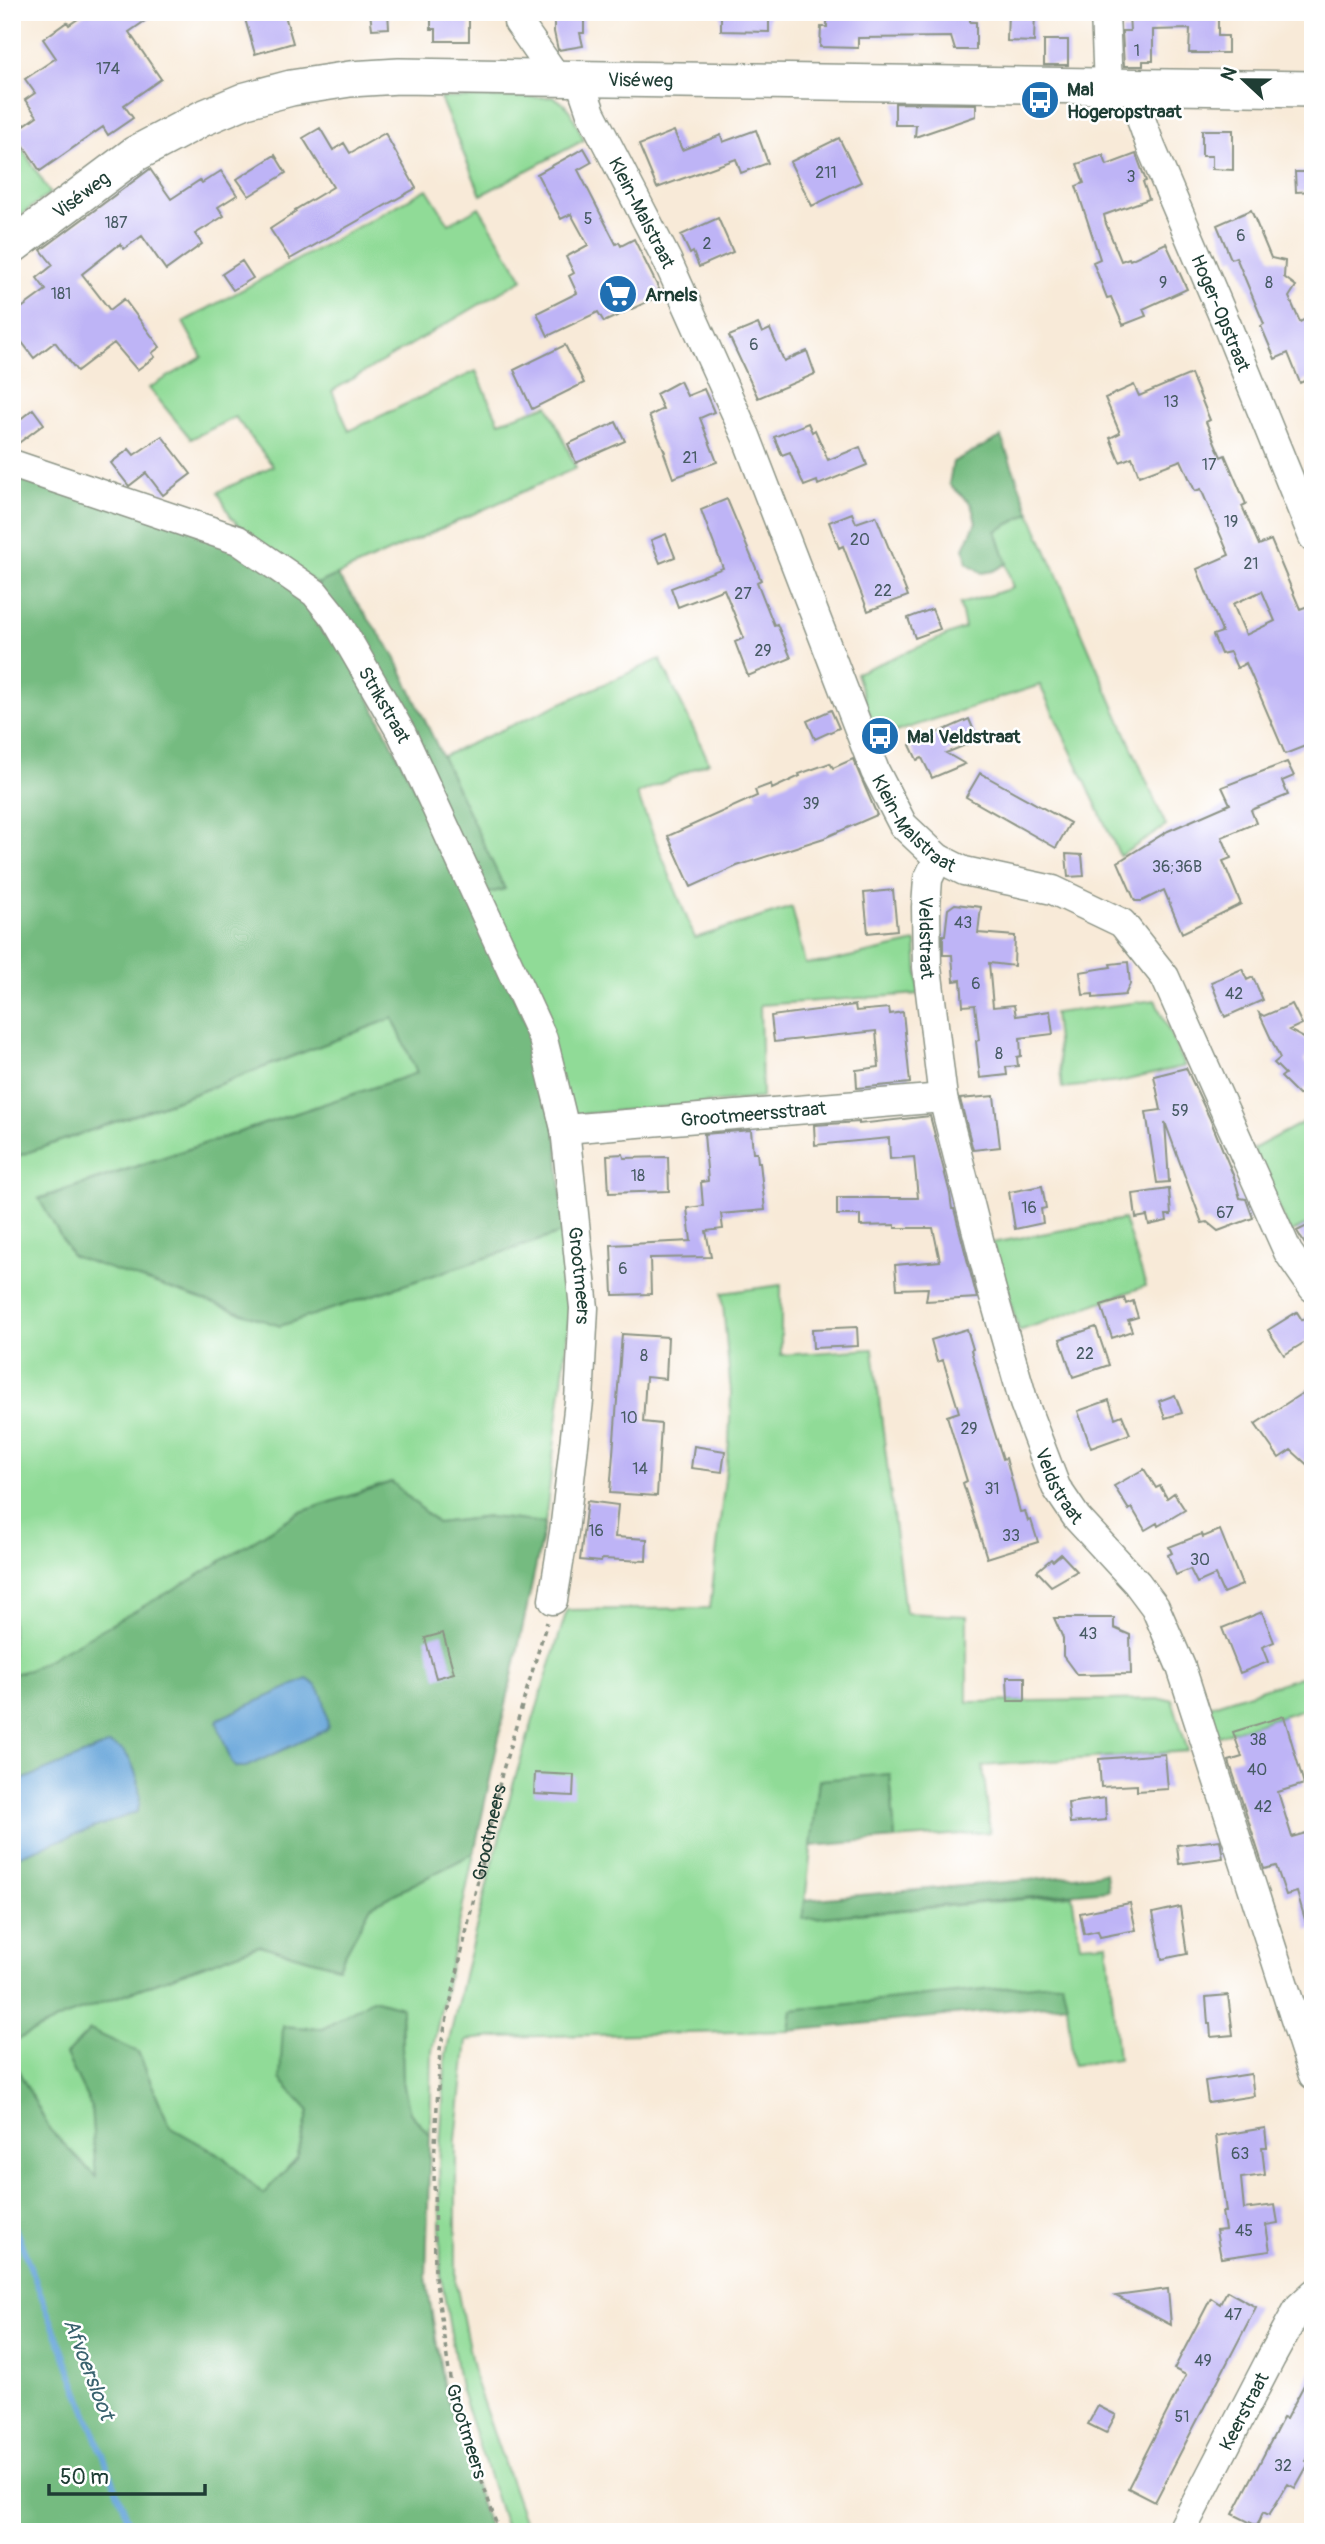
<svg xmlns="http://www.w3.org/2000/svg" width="1325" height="2544" font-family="Pangolin,sans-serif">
<rect width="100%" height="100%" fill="#fff"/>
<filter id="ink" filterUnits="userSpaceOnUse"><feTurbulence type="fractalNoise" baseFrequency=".0143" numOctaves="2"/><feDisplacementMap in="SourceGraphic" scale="14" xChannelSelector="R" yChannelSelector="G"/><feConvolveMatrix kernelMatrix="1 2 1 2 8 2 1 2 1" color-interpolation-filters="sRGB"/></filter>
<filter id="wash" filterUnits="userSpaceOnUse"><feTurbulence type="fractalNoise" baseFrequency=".00686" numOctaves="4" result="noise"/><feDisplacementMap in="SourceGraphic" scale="28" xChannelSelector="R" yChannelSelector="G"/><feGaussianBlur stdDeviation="1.57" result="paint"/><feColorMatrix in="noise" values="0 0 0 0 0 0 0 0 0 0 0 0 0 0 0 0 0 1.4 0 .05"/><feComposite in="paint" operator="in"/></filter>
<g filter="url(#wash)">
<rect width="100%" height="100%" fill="#f8ead8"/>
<path fill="#90db97" stroke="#588c66" stroke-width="2" d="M553,97C571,104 576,124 584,140L481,195L440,98Z
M12,132L50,193L12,222Z
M427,189L449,224L479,207L523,279L332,391L349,431L476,371L499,422L548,405L576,468L317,584L248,534L231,517L218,492L273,466L235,417L191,439L149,388L202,357L183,322Z
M1030,513L1166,826L1120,856L1040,685L877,738L856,673L965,628L960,604L1013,588L996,531Z
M660,659L709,762L637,794L695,938L792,907L805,964L827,962L916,942L919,994L760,1005L762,1098L571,1115L485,894L504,889L441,757Z
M1155,1000L1185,1066L1119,1082L1062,1088L1054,1013Z
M393,1018L417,1073L40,1198L280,1326L564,1232L570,1314L545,1523L488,1517L437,1523L391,1482L298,1513L194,1578L29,1671L12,1674V1158L189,1096Z
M1313,1117V1222L1290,1233L1253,1149Z
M1124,1219L1146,1286L1019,1331L992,1243Z
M781,1285V1355L873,1349L905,1613L967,1616V1702L1172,1699L1188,1751L983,1766L990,1832L895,1839L890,1774L819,1781L803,1919L1072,1895L1080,1945L1107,1943L1118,2059L1073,2065L1067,2004L1062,1983L792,2010L789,2031L496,2037L467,2040L456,2140V2284L476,2383L528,2532H507L460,2388L441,2276L439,2163L446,2054L465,1971L513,1785L567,1610L710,1608L729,1443L731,1394L722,1293Z
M1313,1673V1706L1213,1738L1203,1708Z
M474,1853L432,2051L430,2135L410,2113L403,2082L401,2007L373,1999L323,2029L280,2079L309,2111L297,2158L263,2195L223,2157L170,2127L138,2052L66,2055L91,2106L97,2178L50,2130L12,2059V2042L63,2017L259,1945L338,1967L371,1906Z"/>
<path fill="#74bb80" stroke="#4a7c5a" stroke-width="2" d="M1001,437L1030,513L996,531L1007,563L993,571L982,573L967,563L964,548L976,522L971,504L949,484L953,462Z
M12,471L222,539L284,575L342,645L467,892L537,1046L557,1136L564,1232L280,1326L72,1256L39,1199L417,1073L393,1018L188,1096L12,1158Z
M337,575L393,653L505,889L485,894L317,584Z
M392,1482L437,1523L488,1517L545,1523L474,1853L371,1906L338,1967L259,1945L63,2017L12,2042V1674L29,1670L194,1578L298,1513Z
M890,1774L895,1839L811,1846L819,1780Z
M1106,1873L1108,1890L802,1919L805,1900Z
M1062,1982L1067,2004L789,2031L792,2010Z
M372,1999L401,2007L403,2082L410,2113L430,2135L426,2277L444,2389L490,2532H12V2059L50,2130L96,2177L91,2106L66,2055L90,2030L138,2052L170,2127L223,2157L263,2194L297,2158L309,2111L280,2079L283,2026L323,2029Z"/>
<path fill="#68a6da" stroke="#447287" stroke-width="2" d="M307,1679C326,1689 325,1707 328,1726L326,1730L246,1767H236L231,1761L217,1723L218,1719Z
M109,1744C114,1746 121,1748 124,1752C136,1764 144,1797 137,1812L12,1858V1784Z"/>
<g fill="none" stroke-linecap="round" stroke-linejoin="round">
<path stroke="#68a6da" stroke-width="6" d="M12,2220L133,2532"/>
</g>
<g id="blocks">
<path fill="#beb4f6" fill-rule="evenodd" d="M88,12H158L129,32L161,79L124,105L133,118L108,135L103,127L40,171L15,132L37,116L25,100L35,93L25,79L56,58L43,39L67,22L69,25Z
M270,12H284L293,43L255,54L245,19Z
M370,12H388L389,28L372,29Z
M469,12V41H436V29H431V13Z
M554,12H584V33H580L583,46L558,50L554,32Z
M721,12H769V32L721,31Z
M827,12H970V22H976V50H955L951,37L858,38V48L820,47L821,27H827Z
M1008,12H1035L1034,42L1007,41Z
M1218,12V36H1228V53H1189L1190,29L1153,30V61H1143V66H1124L1122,31H1130L1129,14Z
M1044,40H1068V65H1044Z
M895,103L976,104V116L915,137L916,125H895Z
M320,128L333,150L344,143L350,153L385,133L416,188L290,259L270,229L296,212L295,210L333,187L303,138Z
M756,130L768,163L741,173L736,159L657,188L639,145L674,131L682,150L721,135L723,142Z
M1202,130H1233V170L1212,169V156H1202Z
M839,138L861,182L812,206L790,162Z
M584,148L592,162L578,170L616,244L619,242L621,246L634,239L662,295L604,322L598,312L548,336L537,313L577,293L569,276L574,273L566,257L588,245L571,214L561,219L537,174Z
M1136,154L1146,181L1143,182L1149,199L1104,215L1106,224L1121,261L1129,258L1130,260L1166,243L1187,289L1143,309L1146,316L1123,325L1111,297L1107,298L1093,262L1100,259L1076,186L1084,183L1077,164L1103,155L1107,165Z
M275,155L286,173L249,196L237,179Z
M150,169L171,199L200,180L202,183L221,171L237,195L218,207L224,216L195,234L202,244L166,270L142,236L124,249L120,244L82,274L110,310L124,299L160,347L152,353L155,357L137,370L114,343L77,371L55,342L34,358L12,329V315L46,290L37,278L53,265L41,250Z
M1295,172H1313V191L1296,192Z
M1251,210L1271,258L1285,261L1284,277L1296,286L1289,297L1300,322L1307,318L1313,331V377L1300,383L1288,353L1275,359L1261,326L1264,324L1236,257L1231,259L1217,225Z
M718,218L733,252L699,267L693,252L690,254L681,235Z
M242,261L253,278L233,290L222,274Z
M758,324L762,333L770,329L784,361L807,351L815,374L758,398L729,336Z
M565,345L584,383L532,409L514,370Z
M1191,374L1210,420L1206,422L1221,457L1225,455L1246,504L1242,506L1259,545L1271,540L1300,609L1308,606L1313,615V743L1285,754L1246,663L1237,668L1230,652L1221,654L1213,635L1222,632L1197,569L1229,555L1201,489L1195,491L1181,460L1139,476L1132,457L1120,462L1110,438L1120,433L1105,398L1134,385L1139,396ZM1262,591L1275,621L1246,635L1233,604Z
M680,381L687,396L704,389L714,412L700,418L717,462L673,478L664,453L665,452L649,416L663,409L656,394Z
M33,409L44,424L12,448V426Z
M616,422L625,441L576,463L568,444Z
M808,423L812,432L815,430L828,460L860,447L867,465L818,485L817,481L804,486L790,452L782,455L774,437Z
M162,436L191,474L163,495L146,473L129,486L111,463L129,449L134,455Z
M727,499L761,580L757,582L774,625L777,624L791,658L748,676L735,642L744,638L724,589L678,607L671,588L723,568L701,510Z
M852,513L856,523L876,516L908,596L868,611L843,546L839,548L829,522Z
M666,534L675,557L660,563L651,540Z
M932,609L940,629L915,638L908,618Z
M831,710L839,728L815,739L807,721Z
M969,719L978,740L946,753L965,764L932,778L922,758L917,760L910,745Z
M853,759L877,815L824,838L737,866L691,887L668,836L757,796L755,790L771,784L772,789L800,776L799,774L830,763L833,768Z
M1287,762L1294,776L1282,781L1288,795L1251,810L1256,823L1222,837L1231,858L1223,861L1241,904L1182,933L1164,890L1142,901H1135L1118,862L1168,831L1230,804L1222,787Z
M980,773L1070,823L1056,848L966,797Z
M1066,854L1082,855L1084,876L1068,877Z
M893,890L897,930L868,933L864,893Z
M955,904L981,907L978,933L1015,936L1014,966L989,963L993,1007L1014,1005L1016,1016L1050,1011L1053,1034L1020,1038L1021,1056L1017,1057L1018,1066L1006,1067L1007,1075L980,1078L976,1041L979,1040L975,1005L963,1006L961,980L954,981L952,955H943V935H945L948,909Z
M1128,962L1130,984L1125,995L1093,998V994L1083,995L1080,972L1111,967L1110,964Z
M1242,969L1247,980L1253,977L1263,1000L1225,1017L1211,982Z
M1292,1004L1302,1024L1289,1030L1313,1043L1304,1061L1313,1071V1082L1299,1095L1281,1077L1285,1074L1274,1063L1280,1058L1259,1013L1264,1016Z
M855,1005L856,1011L889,1008L890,1014L903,1012L910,1083L857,1088L856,1070L879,1067L876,1031L774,1042L771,1016Z
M1186,1068L1210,1119L1234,1177L1240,1198L1246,1199L1253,1218L1218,1231L1207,1222L1202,1223L1165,1122L1169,1182L1157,1183L1146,1112L1161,1110L1154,1076Z
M994,1096L1000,1147L973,1150L960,1099Z
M930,1116L950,1194L952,1209H954L977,1298L926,1301L928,1288L897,1289L895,1265L940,1261L933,1228H895V1225L860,1226V1215H837V1198H918L914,1157L890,1159L889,1138L815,1145L814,1125L859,1122V1124Z
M751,1130L753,1153H757L758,1162H760L765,1210L721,1214L723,1229L706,1231L711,1257L650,1258L651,1294L613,1295L611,1245L691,1241L687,1208L703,1206L701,1182L708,1181L704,1134Z
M623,1154L624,1158L668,1157L669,1191L609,1193L607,1155Z
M1042,1186L1046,1208L1041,1209L1043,1223L1015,1229L1009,1192Z
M1169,1189L1171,1215H1166L1167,1221L1149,1225L1147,1216L1136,1218L1133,1194Z
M1313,1223V1258L1297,1231Z
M1124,1298L1126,1304L1133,1301L1138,1317L1128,1320L1132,1331L1112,1338L1101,1305Z
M1297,1312L1302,1320L1313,1313V1337L1284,1355L1268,1330Z
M857,1327L858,1346L813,1348L812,1329Z
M1096,1327L1109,1365L1073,1377L1060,1339Z
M967,1329L973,1349L971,1350L990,1418L1003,1459L1006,1458L1020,1512L1025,1511L1028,1521L1031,1520L1038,1542L987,1558L963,1483L967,1481L947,1416L959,1412L943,1360L937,1362L931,1340Z
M622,1334L668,1337L666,1379L646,1377L643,1422L661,1424L657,1496L610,1493Z
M1313,1386V1470L1291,1450L1279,1458L1255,1424Z
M1175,1395L1182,1413L1165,1418L1159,1401Z
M1109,1400L1115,1418L1122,1415L1130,1434L1091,1448L1078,1411Z
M694,1446L725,1451L722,1472L691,1468Z
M1144,1469L1156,1488L1160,1486L1167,1498L1174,1493L1185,1510L1158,1526L1157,1523L1145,1530L1132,1508L1129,1510L1114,1486Z
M587,1501L618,1505L615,1537L647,1539L646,1561L602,1559L601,1562L580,1560Z
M1220,1530L1242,1585L1223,1593L1215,1575L1197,1583L1190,1569L1176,1575L1168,1555L1172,1553L1169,1547L1202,1534L1203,1537Z
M1061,1554L1077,1571L1051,1586L1037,1571L1051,1559L1053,1561Z
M1262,1612L1274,1642L1262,1647L1268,1662L1240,1673L1222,1628Z
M1054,1618H1114V1628L1130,1635L1131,1674L1077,1675L1063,1656V1638Z
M443,1633L454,1673L436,1678L425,1638Z
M1007,1677H1025V1701H1008Z
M1284,1716L1304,1784L1278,1792L1292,1837L1313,1831V1929L1308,1930L1297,1892L1286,1895L1276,1866L1264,1869L1229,1761L1242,1757L1233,1732Z
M1165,1754L1168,1789L1137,1791V1785L1101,1787L1099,1759Z
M535,1773L574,1775L573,1796L534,1794Z
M1105,1798L1106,1820L1070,1823L1068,1803Z
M1220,1840L1223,1858L1179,1864L1177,1845Z
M1130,1903L1136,1930L1100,1937L1098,1931L1084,1934L1080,1913Z
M1180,1907L1187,1954L1162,1959L1153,1913Z
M1228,1995L1233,2035L1211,2037L1210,2024H1208L1206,1997Z
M1251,2074L1254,2096L1208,2103L1205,2081Z
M1265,2128L1267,2147H1262L1265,2175L1241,2178L1244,2209L1275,2205L1278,2223L1266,2225L1270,2251L1221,2258L1216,2231L1225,2230L1222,2212H1226L1216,2136Z
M1168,2289L1171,2325L1116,2296Z
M1227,2291L1256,2307L1155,2502L1128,2488L1186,2375L1174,2369L1211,2298L1220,2304Z
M1313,2368V2448L1306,2461L1309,2463L1295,2488L1288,2484L1269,2515L1263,2512L1257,2526L1233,2514L1283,2418L1286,2419Z
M1098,2406L1116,2415L1106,2433L1088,2424Z"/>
</g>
</g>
<g filter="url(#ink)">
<use href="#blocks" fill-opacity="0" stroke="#8c9486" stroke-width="2"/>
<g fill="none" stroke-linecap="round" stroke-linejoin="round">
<defs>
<g id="minor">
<path d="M1105,12L1108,87"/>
<path d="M518,22L557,78"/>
<path id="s2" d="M579,78L591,113L667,260L746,436L875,771L903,825L938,858L964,871L1053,890L1122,923L1165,977L1288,1252L1313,1288"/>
<path id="s3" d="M1138,87L1142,122L1151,147L1226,323L1313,537"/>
<path id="s4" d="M12,464L238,540L315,593L335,618L402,734L543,1039L565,1129L584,1308L579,1401L564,1532L553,1600"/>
<path id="s5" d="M938,858L928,879L926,907L927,967L943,1098L991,1287L1024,1403L1056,1487L1077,1518L1137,1583L1155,1607L1181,1667L1313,2075"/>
<path id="s6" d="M565,1129L943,1098"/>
<path id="s7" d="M1181,2532L1271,2358L1299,2307L1313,2294"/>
</g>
<g id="major">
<path id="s8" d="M12,246L135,154L203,118L246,100L291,88L350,79L399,76L1313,89"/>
</g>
</defs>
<use href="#minor" stroke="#8c9486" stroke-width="31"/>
<use href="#major" stroke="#8c9486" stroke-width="38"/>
<path stroke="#8c9486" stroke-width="3.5" stroke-dasharray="5 5" stroke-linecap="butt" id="s1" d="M499,2532L452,2392L435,2276L434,2163L440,2049L502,1773L547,1622"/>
<use href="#minor" stroke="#fff" stroke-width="28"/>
<use href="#major" stroke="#fff" stroke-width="35"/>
</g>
</g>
<defs>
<symbol id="bus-disc" viewBox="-11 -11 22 22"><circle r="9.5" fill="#1f6fb2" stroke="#fff"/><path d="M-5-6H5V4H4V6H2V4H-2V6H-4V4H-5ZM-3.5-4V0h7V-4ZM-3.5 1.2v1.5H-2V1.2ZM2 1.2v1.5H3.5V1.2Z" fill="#fff"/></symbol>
<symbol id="supermarket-disc" viewBox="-11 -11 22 22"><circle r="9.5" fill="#1f6fb2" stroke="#fff"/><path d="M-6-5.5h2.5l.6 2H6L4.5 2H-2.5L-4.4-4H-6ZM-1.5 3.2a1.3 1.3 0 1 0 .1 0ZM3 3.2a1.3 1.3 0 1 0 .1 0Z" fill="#fff"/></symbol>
</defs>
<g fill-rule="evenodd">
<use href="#bus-disc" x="1018" y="78" width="44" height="44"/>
<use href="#supermarket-disc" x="596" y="272" width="44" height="44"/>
<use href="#bus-disc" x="858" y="714" width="44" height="44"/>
</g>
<g text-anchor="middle" stroke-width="5" stroke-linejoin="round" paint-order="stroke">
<g font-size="16" fill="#475b64">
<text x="1137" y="56">1</text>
<text x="108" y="74">174</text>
<text x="826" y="178">211</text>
<text x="1131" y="182">3</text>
<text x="588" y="224">5</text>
<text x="116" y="228">187</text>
<text x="1241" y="241">6</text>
<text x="707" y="249">2</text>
<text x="1163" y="288">9</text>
<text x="1269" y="288">8</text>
<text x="61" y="299">181</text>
<text x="754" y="350">6</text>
<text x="1171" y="407">13</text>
<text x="690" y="463">21</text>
<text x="1209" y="470">17</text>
<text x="1231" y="527">19</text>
<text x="860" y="545">20</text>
<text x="1251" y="569">21</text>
<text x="883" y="596">22</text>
<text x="743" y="599">27</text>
<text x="763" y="656">29</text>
<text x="811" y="809">39</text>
<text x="1177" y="872">36;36B</text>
<text x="963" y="928">43</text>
<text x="976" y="989">6</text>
<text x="1234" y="999">42</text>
<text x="999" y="1059">8</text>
<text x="1180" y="1116">59</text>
<text x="638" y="1181">18</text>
<text x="1029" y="1213">16</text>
<text x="1225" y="1218">67</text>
<text x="623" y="1274">6</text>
<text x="1085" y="1359">22</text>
<text x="644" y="1361">8</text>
<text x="629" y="1423">10</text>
<text x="969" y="1434">29</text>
<text x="640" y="1474">14</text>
<text x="992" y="1494">31</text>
<text x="596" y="1536">16</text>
<text x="1011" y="1541">33</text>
<text x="1200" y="1565">30</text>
<text x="1088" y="1639">43</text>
<text x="1258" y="1745">38</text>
<text x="1257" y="1775">40</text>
<text x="1263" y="1812">42</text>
<text x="1240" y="2159">63</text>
<text x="1244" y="2236">45</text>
<text x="1233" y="2320">47</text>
<text x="1203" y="2366">49</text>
<text x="1182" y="2422">51</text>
<text x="1283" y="2471">32</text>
</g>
<g font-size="19" fill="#1f3d34" stroke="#fff">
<text dy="7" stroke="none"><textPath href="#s8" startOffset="674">Viséweg</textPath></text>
<text dy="7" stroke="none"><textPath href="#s8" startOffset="86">Viséweg</textPath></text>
<text dy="7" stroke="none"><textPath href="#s2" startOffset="149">Klein-Malstraat</textPath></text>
<text dy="7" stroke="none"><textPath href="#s3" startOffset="242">Hoger-Opstraat</textPath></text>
<text dy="7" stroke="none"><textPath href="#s4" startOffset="464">Strikstraat</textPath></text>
<text dy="7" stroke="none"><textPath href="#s2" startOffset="821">Klein-Malstraat</textPath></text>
<text dy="7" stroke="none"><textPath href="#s5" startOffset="82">Veldstraat</textPath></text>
<text dy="7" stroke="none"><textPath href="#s6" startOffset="189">Grootmeersstraat</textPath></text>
<text dy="7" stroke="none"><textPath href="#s4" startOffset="1074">Grootmeers</textPath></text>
<text dy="7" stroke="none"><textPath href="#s5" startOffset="649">Veldstraat</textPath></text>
<text dy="7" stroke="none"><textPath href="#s1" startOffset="714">Grootmeers</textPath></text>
<text dy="7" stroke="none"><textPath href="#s7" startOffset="136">Keerstraat</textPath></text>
<text transform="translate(467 2431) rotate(73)" y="7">Grootmeers</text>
</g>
<g font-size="19" font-weight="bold" fill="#1f3d34" stroke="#fff" text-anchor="start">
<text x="1067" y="96">Mal<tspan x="1067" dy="22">Hogeropstraat</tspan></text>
<text x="645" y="301">Arnels</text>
<text x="907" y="743">Mal Veldstraat</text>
</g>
<g font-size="21" font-style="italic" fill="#39626e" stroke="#fff">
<text transform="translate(89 2369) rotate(69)" y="7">Afvoersloot</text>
</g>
</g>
<rect width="1325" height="2544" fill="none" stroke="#fff" stroke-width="42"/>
<g transform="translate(1244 80) rotate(292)" stroke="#ffffff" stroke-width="5" paint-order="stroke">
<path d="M0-5L12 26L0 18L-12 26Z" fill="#1f3d34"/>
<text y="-10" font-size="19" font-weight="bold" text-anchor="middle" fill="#1f3d34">N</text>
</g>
<path d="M49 2484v10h156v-10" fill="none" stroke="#1f3d34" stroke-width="3.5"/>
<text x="60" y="2484" font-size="21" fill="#1f3d34" stroke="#ffffff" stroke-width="5" paint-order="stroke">50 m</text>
</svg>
